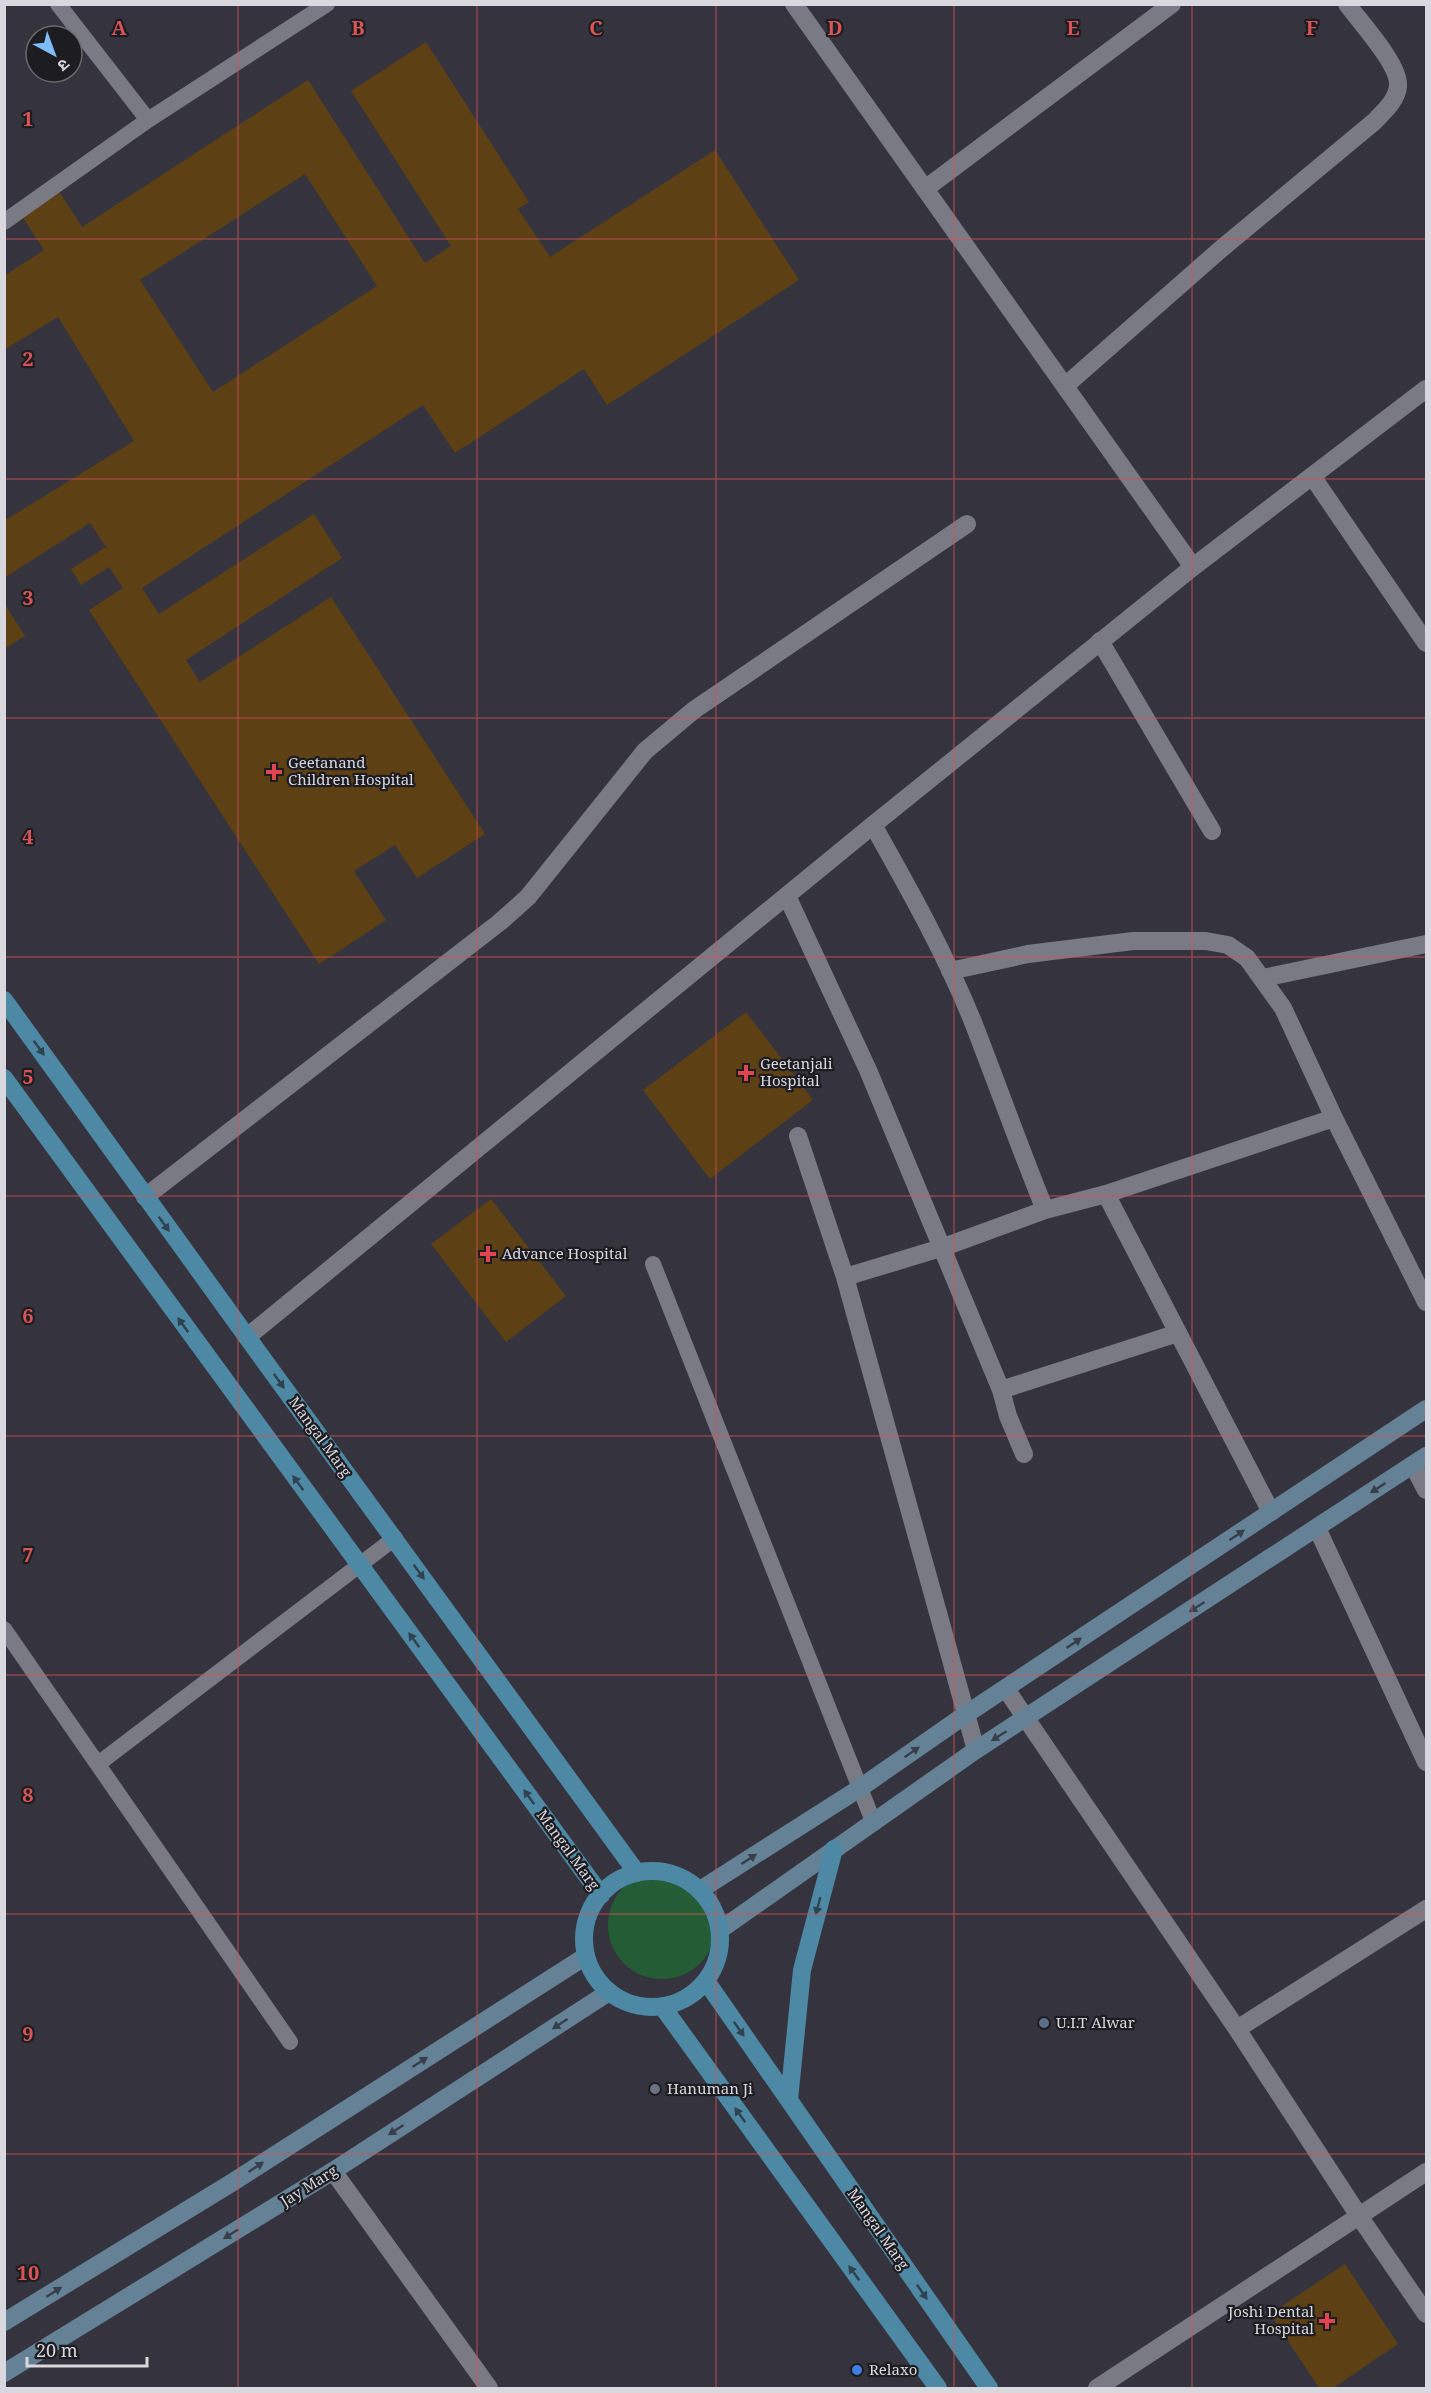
<svg xmlns="http://www.w3.org/2000/svg" width="1431" height="2393" font-family="'Noto Serif','Noto Sans Devanagari',serif">
<rect width="100%" height="100%" fill="#35343e"/>
<path fill="#245c36" d="M608 1925a54 54 0 1 1 108 0a54 54 0 1 1-108 0Z"/>
<path fill="#5d4014" fill-rule="evenodd" d="M426,42L529,202L518,209L550,257L715,150L799,280L607,405L584,369L455,453L423,405L142,588L159,614L314,514L342,558L186,660L200,682L331,597L485,834L417,878L395,845L354,871L386,920L319,964L89,610L123,588L109,567L81,585L71,569L106,547L90,523L4,578V521L134,441L58,317L4,350V276L44,250L18,210L55,185L82,227L308,80L425,263L451,246L351,91ZM305,174L377,286L213,392L140,280Z
M4,603L25,636L4,649Z
M746,1012L813,1100L710,1179L643,1090Z
M491,1199L566,1296L506,1342L431,1244Z
M1345,2264L1398,2344L1333,2388H1319L1270,2314Z"/>
<g fill="none" stroke-linecap="round" stroke-linejoin="round">
<path stroke="#7a7a85" stroke-width="16" d="M58,4L148,120
M4,222L148,120L327,4
M653,1264L873,1821
M4,1629L290,2042
M98,1764L395,1538"/>
<path stroke="#7a7a85" stroke-width="18" d="M925,189L1172,4
M1065,386L1221,249L1375,121C1384,111 1397,100 1398,86C1400,65 1360,22 1347,4
M1312,476L1426,643
M1193,567L1426,389
M1100,641L1212,831
M873,825C909,889 945,953 973,1022C997,1084 1020,1148 1045,1210
M787,896L868,1070L1001,1390L1008,1416L1024,1454
M950,971L1028,954L1133,941H1206L1228,945L1247,958L1283,1008L1334,1118L1426,1302
M1263,978L1426,944
M798,1136L845,1277L976,1750
M1106,1194L1271,1512
M145,1197L500,922L528,897L645,751L694,710L967,524
M845,1277L941,1248L1045,1210L1106,1194L1334,1118
M1001,1390L1178,1333
M1413,1465L1426,1490
M1317,1528L1426,1762
M1006,1689L1237,2029L1359,2216L1426,2314
M1237,2029L1426,1909
M333,2171L489,2388
M1097,2388L1426,2172"/>
<path stroke="#7a7a85" stroke-width="18" d="M247,1337L873,825L1193,567L794,4"/>
<path stroke="#648195" stroke-width="18" d="M700,1890L860,1788L965,1715L1426,1409
M720,1930L976,1750L1426,1456
M4,2322L233,2182L586,1956
M4,2373L333,2171L609,1992"/>
<path stroke="#4d88a4" stroke-width="18" d="M4,1000L247,1337L637,1873
M4,1078L601,1895
M584 1939a68 68 0 1 1 136 0a68 68 0 1 1-136 0Z
M706,1981L989,2388
M662,2006L938,2388
M789,2100L802,1970L834,1849"/>
</g>
<defs><path id="oneway-solid" d="M-6-.8H1V-3.2L6.5 0L1 3.2V.8H-6Z" transform="scale(1.5)"/></defs>
<g fill="#2e424f">
<use href="#oneway-solid" transform="translate(39 1048) rotate(54)"/>
<use href="#oneway-solid" transform="translate(164 1224) rotate(54)"/>
<use href="#oneway-solid" transform="translate(183 1325) rotate(-126)"/>
<use href="#oneway-solid" transform="translate(279 1381) rotate(54)"/>
<use href="#oneway-solid" transform="translate(298 1483) rotate(-126)"/>
<use href="#oneway-solid" transform="translate(419 1572) rotate(54)"/>
<use href="#oneway-solid" transform="translate(414 1640) rotate(-126)"/>
<use href="#oneway-solid" transform="translate(529 1797) rotate(-126)"/>
<use href="#oneway-solid" transform="translate(818 1906) rotate(105)"/>
<use href="#oneway-solid" transform="translate(739 2029) rotate(55)"/>
<use href="#oneway-solid" transform="translate(740 2115) rotate(-126)"/>
<use href="#oneway-solid" transform="translate(854 2273) rotate(-126)"/>
<use href="#oneway-solid" transform="translate(922 2292) rotate(55)"/>
</g>
<g fill="#363f4a">
<use href="#oneway-solid" transform="translate(1378 1488) rotate(147)"/>
<use href="#oneway-solid" transform="translate(1237 1535) rotate(-34)"/>
<use href="#oneway-solid" transform="translate(1197 1607) rotate(147)"/>
<use href="#oneway-solid" transform="translate(1074 1643) rotate(-34)"/>
<use href="#oneway-solid" transform="translate(999 1736) rotate(148)"/>
<use href="#oneway-solid" transform="translate(912 1752) rotate(-35)"/>
<use href="#oneway-solid" transform="translate(749 1859) rotate(-33)"/>
<use href="#oneway-solid" transform="translate(560 2024) rotate(147)"/>
<use href="#oneway-solid" transform="translate(420 2062) rotate(-33)"/>
<use href="#oneway-solid" transform="translate(396 2130) rotate(147)"/>
<use href="#oneway-solid" transform="translate(256 2167) rotate(-33)"/>
<use href="#oneway-solid" transform="translate(231 2234) rotate(148)"/>
<use href="#oneway-solid" transform="translate(54 2292) rotate(-32)"/>
</g>
<path fill="none" stroke="#d75456" stroke-width="1.5" stroke-opacity="0.55" d="M238,4V2388M477,4V2388M716,4V2388M954,4V2388M1192,4V2388M4,239H1426M4,479H1426M4,718H1426M4,957H1426M4,1196H1426M4,1436H1426M4,1675H1426M4,1914H1426M4,2154H1426"/>
<g fill="#e0444e" stroke="#1d1c21" stroke-width="2">
<path d="M271 763h6v6h6v6h-6v6h-6v-6h-6v-6h6z"/>
<path d="M743 1064h6v6h6v6h-6v6h-6v-6h-6v-6h6z"/>
<path d="M485 1245h6v6h6v6h-6v6h-6v-6h-6v-6h6z"/>
<path d="M1324 2312h6v6h6v6h-6v6h-6v-6h-6v-6h6z"/>
</g>
<circle fill="#5c6f8a" stroke="#1d1c21" stroke-width="2" cx="1044" cy="2023" r="6"/>
<circle fill="#6b7280" stroke="#1d1c21" stroke-width="2" cx="655" cy="2089" r="6"/>
<circle fill="#3f7fe0" stroke="#1d1c21" stroke-width="2" cx="857" cy="2370" r="6"/>
<g text-anchor="middle" stroke-width="4.5" stroke-linejoin="round" paint-order="stroke">
<g font-size="15" fill="#d9d8de" stroke="#1d1c21" text-anchor="start">
<text x="288" y="768">Geetanand<tspan x="288" dy="17">Children Hospital</tspan></text>
<text x="760" y="1069">Geetanjali<tspan x="760" dy="17">Hospital</tspan></text>
<text x="502" y="1259">Advance Hospital</text>
<text x="1056" y="2028">U.I.T Alwar</text>
<text x="667" y="2094">Hanuman Ji</text>
<text x="1314" y="2317" text-anchor="end">Joshi Dental<tspan x="1314" dy="17">Hospital</tspan></text>
<text x="869" y="2375">Relaxo</text>
</g>
<g font-size="15" fill="#d9d8de" stroke="#1d1c21">
<text transform="translate(320 1437) rotate(54)" y="5">Mangal Marg</text>
<text transform="translate(568 1850) rotate(54)" y="5">Mangal Marg</text>
<text transform="translate(309 2186) rotate(-32)" y="5">Jay Marg</text>
<text transform="translate(878 2229) rotate(55)" y="5">Mangal Marg</text>
</g>
</g>
<g font-size="20" text-anchor="middle" font-weight="bold" fill="#d75456" stroke="#1d1c21" stroke-width="4.5" stroke-linejoin="round" paint-order="stroke">
<text x="119" y="35">A</text>
<text x="358" y="35">B</text>
<text x="596" y="35">C</text>
<text x="835" y="35">D</text>
<text x="1073" y="35">E</text>
<text x="1312" y="35">F</text>
<text x="28" y="126">1</text>
<text x="28" y="366">2</text>
<text x="28" y="605">3</text>
<text x="28" y="844">4</text>
<text x="28" y="1084">5</text>
<text x="28" y="1323">6</text>
<text x="28" y="1562">7</text>
<text x="28" y="1802">8</text>
<text x="28" y="2041">9</text>
<text x="28" y="2280">10</text>
</g>
<rect width="1431" height="2393" fill="none" stroke="#d9d8de" stroke-width="12"/>
<g transform="translate(54 54) rotate(139)"><circle r="28" fill="#1d1c21" stroke="#68676d" stroke-width="1.5"/>
<path d="M0-4.5L10 22L0 15L-10 22Z" fill="#7ebdf9"/>
<text y="-9" font-size="16" font-weight="bold" text-anchor="middle" fill="#d9d8de">उ</text>
</g>
<path d="M27 2357v9h120v-9" fill="none" stroke="#d9d8de" stroke-width="3"/>
<text x="36" y="2357" font-size="18" fill="#d9d8de" stroke="#1d1c21" stroke-width="4.5" paint-order="stroke">20 m</text>
</svg>
